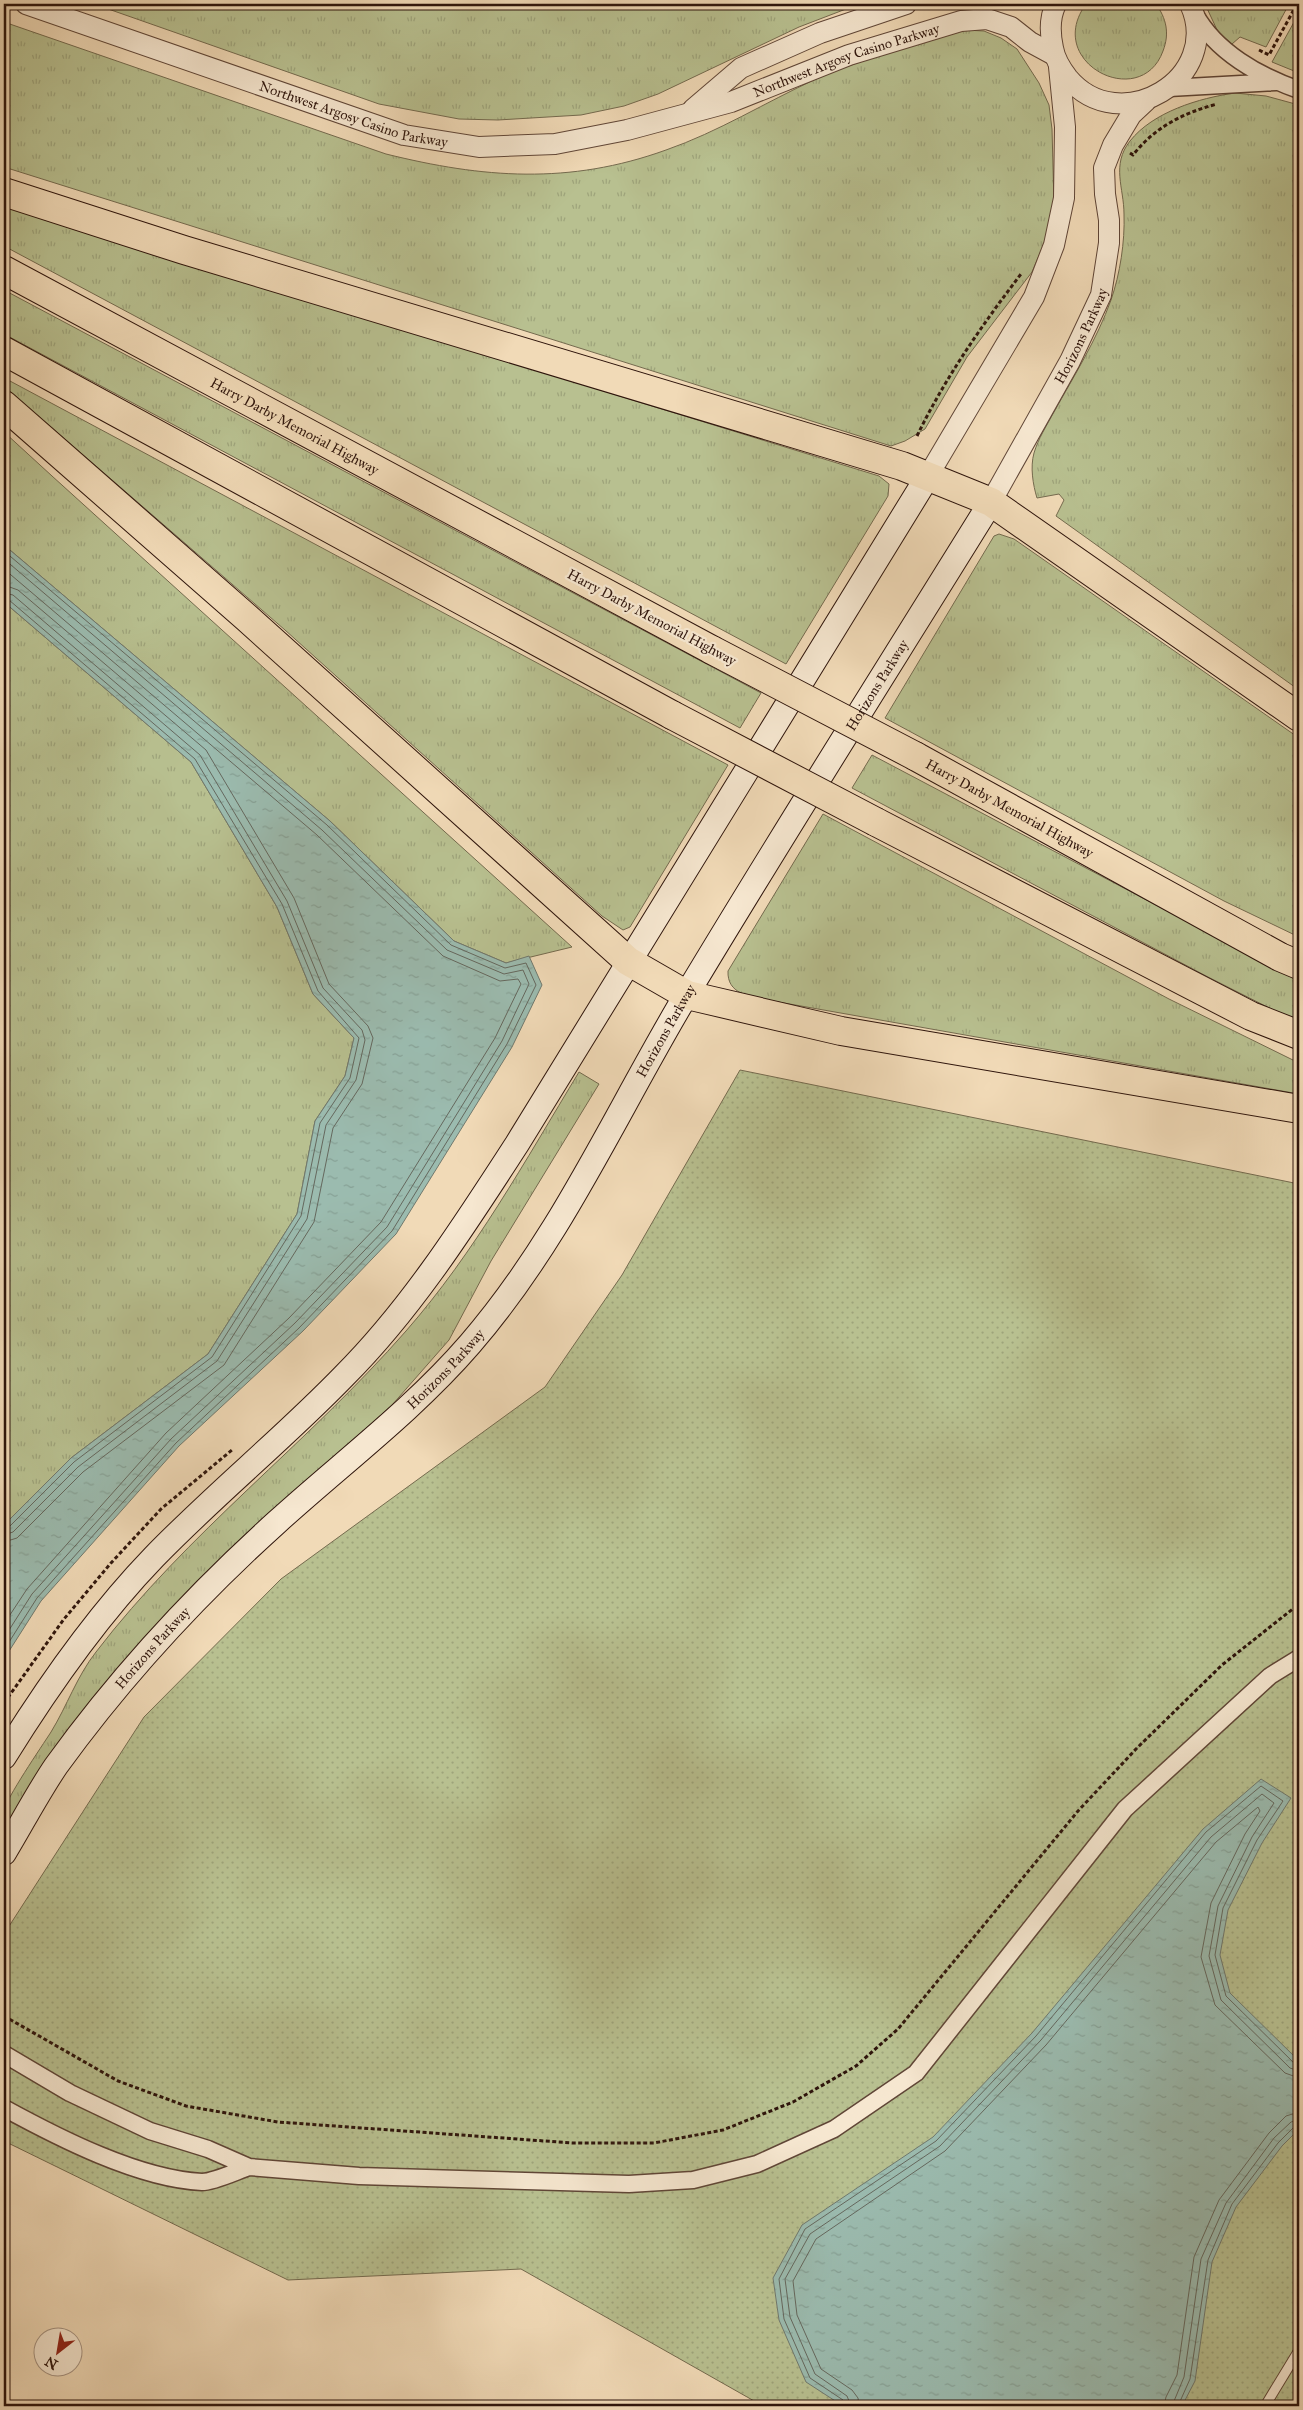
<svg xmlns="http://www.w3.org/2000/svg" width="1303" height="2410" font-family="'IM FELL Great Primer',serif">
<defs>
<pattern id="grass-tufts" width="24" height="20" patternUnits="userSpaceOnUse" patternTransform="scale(1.25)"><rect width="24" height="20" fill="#b8c090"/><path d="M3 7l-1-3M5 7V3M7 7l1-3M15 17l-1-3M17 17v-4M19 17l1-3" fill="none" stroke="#9ea47b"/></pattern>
<pattern id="park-dots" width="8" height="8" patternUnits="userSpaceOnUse" patternTransform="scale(1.25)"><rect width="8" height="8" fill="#b8c090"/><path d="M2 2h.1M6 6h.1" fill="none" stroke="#9ea47b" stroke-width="1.8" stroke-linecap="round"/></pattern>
<pattern id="water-ripples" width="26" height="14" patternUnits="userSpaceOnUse" patternTransform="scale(1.25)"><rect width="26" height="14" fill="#9bbbaf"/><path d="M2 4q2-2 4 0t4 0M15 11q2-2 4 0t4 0" fill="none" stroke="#86a095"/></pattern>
</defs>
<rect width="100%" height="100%" fill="#f1dab7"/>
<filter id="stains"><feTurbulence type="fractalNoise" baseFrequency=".004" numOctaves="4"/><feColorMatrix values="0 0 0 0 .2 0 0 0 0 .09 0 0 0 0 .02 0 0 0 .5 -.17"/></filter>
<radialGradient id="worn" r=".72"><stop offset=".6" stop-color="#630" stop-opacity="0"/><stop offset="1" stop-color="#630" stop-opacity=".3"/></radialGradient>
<path fill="url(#grass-tufts)" stroke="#746a4e" d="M94,4H859L799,27L658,94L624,106L581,115L498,120L459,119L379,104Z
M1086,4H1156C1166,18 1170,33 1163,51C1141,112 1043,63 1086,4Z
M1205,4H1289L1266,47L1240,37L1232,44L1218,32Z
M1299,13V73L1272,62Z
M4,22L386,154C483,178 569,185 666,150C718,132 766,102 816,79C863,58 915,46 964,30L984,31L1001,38L1017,49L1039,83L1049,105L1052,129L1054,204L1049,232L1032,272L967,357L925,429L905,441L891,446L4,167Z
M1235,93L1266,96L1299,105V690L1056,516L1064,500L1059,494L1037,498C1033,485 1030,467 1034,453C1038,439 1047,425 1054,412C1074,376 1097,339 1111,300C1120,274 1125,242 1124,214C1124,188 1111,165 1130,141C1153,112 1199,98 1235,93Z
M4,206L879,476L889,484L888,496L786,664L4,246Z
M4,290L761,693L740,728L4,334Z
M10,381L728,765L630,927L623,930L602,916L285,630L6,388Z
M4,432L52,476L572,947L506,963L454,941L330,821L4,545Z
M999,534L1014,539L1299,738V937L1224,901L885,718L994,536Z
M4,602L191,762L277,907L313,994L354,1038L345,1076L315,1121L297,1214L208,1354L71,1458L4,1525Z
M872,755L1228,943L1299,977V1023L1208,977L852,788Z
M823,814L1169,999L1299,1063V1094L767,1000C749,996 727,994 728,971Z
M579,1072L599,1084L491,1261L449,1340L392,1405L229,1554L4,1836C4,1828 3,1819 4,1811C5,1800 42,1746 51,1732C67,1706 77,1676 96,1652C187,1533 308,1443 406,1331C475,1252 525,1161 579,1072Z"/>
<path fill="url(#park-dots)" stroke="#746a4e" d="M740,1070L1299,1184V2406H763L521,2269L288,2280L4,2141V1934L144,1717L281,1579L545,1387L622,1275Z"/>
<path fill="url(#water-ripples)" stroke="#70796e" d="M4,545L330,821L454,941L506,963L529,956L542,985L512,1047L396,1234L303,1331L179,1446L41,1601L4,1659V1525L71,1458L208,1354L297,1214L315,1121L345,1076L354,1038L313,994L277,907L191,762L4,602Z
M1261,1779L1291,1798L1262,1843L1228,1910L1220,1955L1230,1993L1299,2061V2129L1282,2146L1236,2207L1212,2262L1195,2381L1182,2406H843L806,2382L779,2320L773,2278L802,2225L933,2137L1032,2033L1203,1829Z"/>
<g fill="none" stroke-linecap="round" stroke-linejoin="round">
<path stroke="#65685e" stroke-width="1" d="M4,551L327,825L451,945L505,968L526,963L536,985L507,1044L392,1231L299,1328L176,1443L37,1598L4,1650
M4,559L322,830L447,950L504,974L523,970L529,984L502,1041L387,1227L295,1323L171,1439L32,1594L4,1638
M4,569L317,835L443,956L500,981L518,979L521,984L495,1038L381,1222L289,1318L166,1433L27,1589L4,1624
M4,585L18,590L206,750L294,898L329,984L368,1026L373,1038L362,1084L333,1128L314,1222L224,1365L83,1472L17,1538L4,1542
M4,593L13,595L200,755L287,901L323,988L362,1030L365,1040L356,1080L326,1125L307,1219L217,1361L78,1467L13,1532L4,1535
M4,599L9,600L195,759L282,904L318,991L359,1038L350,1078L320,1123L301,1216L212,1357L74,1462L9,1527L4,1528
M845,2406L843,2400L810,2378L784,2319L779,2279L805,2229L936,2141L1036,2036L1206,1832L1261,1786L1283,1801L1257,1840L1223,1908L1215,1955L1226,1996L1294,2063L1299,2064
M851,2406L847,2396L815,2374L790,2317L785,2279L810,2234L940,2146L1041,2040L1211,1837L1262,1794L1274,1803L1252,1837L1218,1906L1209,1956L1221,2000L1290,2068L1299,2071
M859,2406L858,2398L852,2390L821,2369L797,2315L793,2281L816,2239L945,2151L1046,2045L1216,1842L1258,1807L1260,1811L1245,1834L1211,1903L1201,1957L1215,2005L1285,2073L1299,2078
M1164,2406L1166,2397L1177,2375L1194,2257L1219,2200L1269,2133L1286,2116L1299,2112
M1172,2406L1184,2377L1201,2259L1226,2203L1274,2138L1291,2122L1299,2120
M1178,2406L1190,2379L1208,2260L1232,2204L1278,2143L1294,2127L1299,2126"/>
<defs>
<path id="service" d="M1265,2406L1299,2350"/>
<path id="minor" d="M1195,14C1216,52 1259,76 1299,90
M1169,88L1276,82
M4,2054L70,2093L150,2131L208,2149L249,2167L359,2176L629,2184L693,2180L757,2164L834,2129L916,2073L1125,1809L1270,1676L1299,1658
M4,2108C59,2138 139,2179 202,2182C214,2182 237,2171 249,2167"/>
<g id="tertiary">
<path id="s1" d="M26,4L404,135L479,147L555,144L627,130L731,102L849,55L961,21L987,19L1011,27L1030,42L1054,55"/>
<path d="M1056,4C1049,18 1050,34 1053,48C1055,60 1061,69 1068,78C1120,140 1224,78 1190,4"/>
<path d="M693,109L741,68L820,33L906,4"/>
<path d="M928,476L1034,297L1054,245L1064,198L1065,127L1059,67"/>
<path id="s2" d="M991,502L1070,361L1101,295L1109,243V220L1105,194L1104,168L1113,145L1131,115L1146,101"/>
</g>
<g id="secondary">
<path d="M4,1757C48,1686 96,1617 154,1557C215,1494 283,1439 344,1376C412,1308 465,1224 517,1144L928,476"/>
<path id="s3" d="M4,1853C21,1825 37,1794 56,1766C121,1676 195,1596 277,1522C342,1463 413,1410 470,1344C561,1239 617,1110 688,992C787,827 890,665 991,502"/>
</g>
<g id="motorway">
<path d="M4,192L184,250L902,466L991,502L1299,717"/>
<path id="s4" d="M4,270L712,650"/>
<path d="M4,351L672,715"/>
<path d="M4,405L247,618L628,961L687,995L841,1031L1299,1109"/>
<path id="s5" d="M915,756L1280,957L1299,965"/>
<path d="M876,822L1251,1016L1299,1035"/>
</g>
</defs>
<use href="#service" stroke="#604637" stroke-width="11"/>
<use href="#minor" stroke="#604637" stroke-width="19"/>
<use href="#tertiary" stroke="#604637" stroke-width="22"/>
<use href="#secondary" stroke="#2f150c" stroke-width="26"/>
<use href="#motorway" stroke="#2f150c" stroke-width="30"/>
<path stroke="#2f150c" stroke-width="3" stroke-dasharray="4 2.5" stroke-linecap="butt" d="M1259,50L1269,55L1297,4
M1130,153L1133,155C1155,127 1183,113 1217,104
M917,436C945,378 982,325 1021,274
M4,1703L64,1619L111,1563L161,1509L232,1450
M4,2016L118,2081L186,2106L278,2122L573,2143H654L723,2130L793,2102L856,2066L898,2029L1078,1811L1136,1749L1222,1665L1299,1604"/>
<use href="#service" stroke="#f6e7d0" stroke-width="9"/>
<use href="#minor" stroke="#f6e7d0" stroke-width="16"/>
<use href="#tertiary" stroke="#f6e7d0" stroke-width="20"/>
<use href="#secondary" stroke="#f6e7d0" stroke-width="24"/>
<use href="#motorway" stroke="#f1dab7" stroke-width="28"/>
<defs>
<path id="motorway-bridge" d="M712,650L915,756
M672,715L876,822"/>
</defs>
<use href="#motorway-bridge" stroke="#2f150c" stroke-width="30" stroke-linecap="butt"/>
<use href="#motorway-bridge" stroke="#f1dab7" stroke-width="28"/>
</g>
<g text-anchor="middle" stroke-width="4.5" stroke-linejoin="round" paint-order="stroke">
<g font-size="14" fill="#2f150c" stroke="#f6e7d0">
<text dy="5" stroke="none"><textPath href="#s1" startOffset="856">Northwest Argosy Casino Parkway</textPath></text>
<text dy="5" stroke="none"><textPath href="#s1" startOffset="346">Northwest Argosy Casino Parkway</textPath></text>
<text dy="5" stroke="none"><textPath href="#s2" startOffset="189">Horizons Parkway</textPath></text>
<text dy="5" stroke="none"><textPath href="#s4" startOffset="330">Harry Darby Memorial Highway</textPath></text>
<text transform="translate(652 617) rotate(28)" y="5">Harry Darby Memorial Highway</text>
<text dy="5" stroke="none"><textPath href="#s3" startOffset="1469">Horizons Parkway</textPath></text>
<text dy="5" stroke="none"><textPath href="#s5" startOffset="108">Harry Darby Memorial Highway</textPath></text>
<text dy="5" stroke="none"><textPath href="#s3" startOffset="1064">Horizons Parkway</textPath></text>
<text dy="5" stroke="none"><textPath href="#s3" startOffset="659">Horizons Parkway</textPath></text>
<text dy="5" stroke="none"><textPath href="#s3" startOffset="254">Horizons Parkway</textPath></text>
</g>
</g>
<rect width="1303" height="2410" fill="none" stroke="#f1dab7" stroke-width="20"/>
<rect x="5" y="5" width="1293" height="2400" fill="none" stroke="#2f150c" stroke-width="2.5"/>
<rect x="10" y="10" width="1283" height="2390" fill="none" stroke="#2f150c"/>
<g transform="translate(58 2352) rotate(211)"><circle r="24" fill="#f6e7d0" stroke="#a69382"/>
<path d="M0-4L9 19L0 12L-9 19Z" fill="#8f2418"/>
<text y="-8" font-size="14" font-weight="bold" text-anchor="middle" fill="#2f150c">N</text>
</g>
<rect width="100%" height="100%" filter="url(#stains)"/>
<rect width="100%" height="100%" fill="url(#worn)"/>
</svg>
